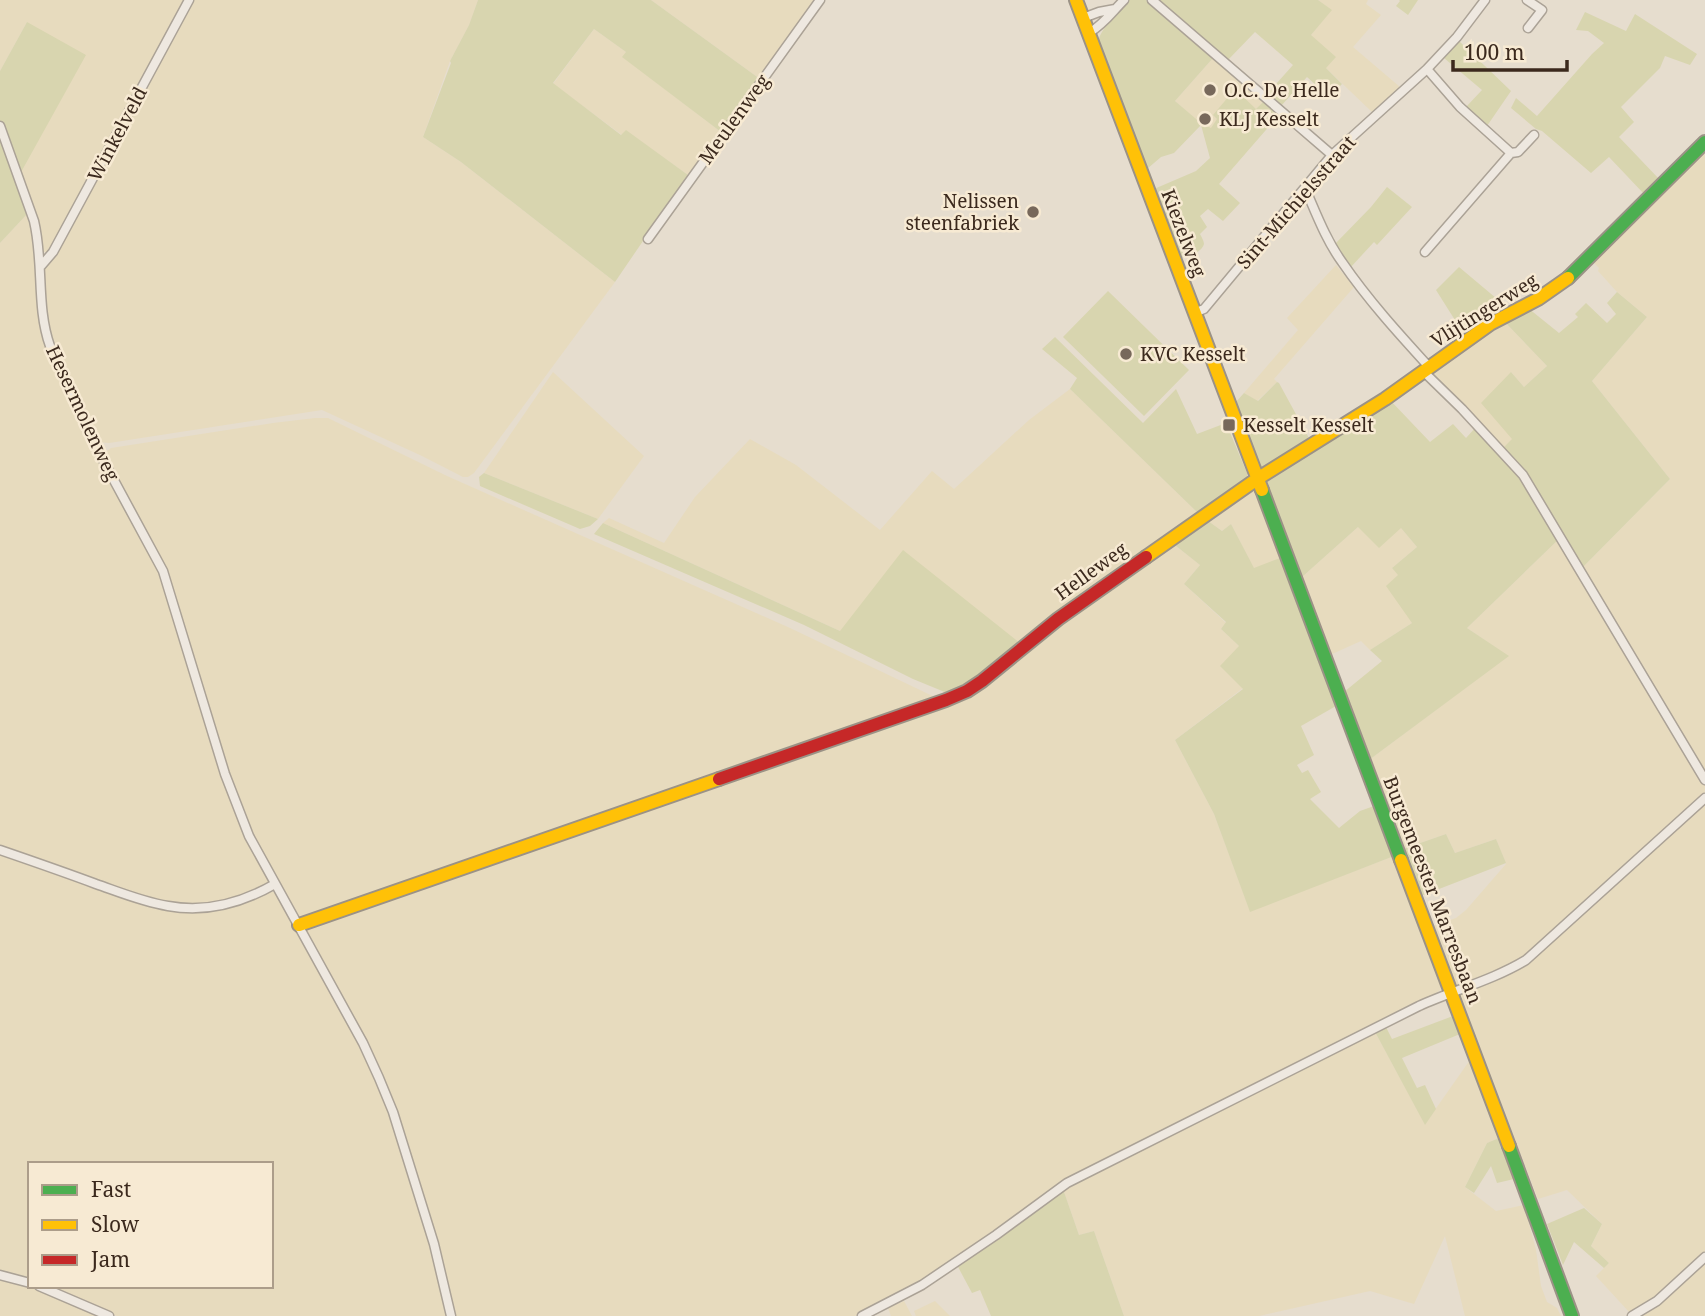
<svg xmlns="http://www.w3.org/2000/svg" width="1705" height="1316" font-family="'Noto Serif',serif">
<rect width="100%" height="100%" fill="#e6ddce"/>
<path fill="#e7dbbe" d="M0,0H186L52,248L48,253L42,251L20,174L27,22L0,71Z
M192,0H478L469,25L450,61L423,137L461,162L615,282L474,473L468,477H463L422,456L322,410L109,443L98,442L94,436L58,358L45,318L44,271Z
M651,0H817L760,79Z
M1318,0H1368L1366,4L1381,15L1353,47L1400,87L1372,112L1326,68L1311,35L1331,10Z
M594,29L626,52L623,57L721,132L688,175L626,131L622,135L553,84Z
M1213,58L1263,102L1226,142L1209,129L1202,125L1175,101Z
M1705,145V776L1583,567L1670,479L1592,381L1647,317L1617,292L1598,271L1599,268L1591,260Z
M29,212L34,229L43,333L159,568L225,781L269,880L265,888L252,895L202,906L156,902L0,848V243Z
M1336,265L1354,287L1274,379L1277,382L1257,401L1244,393L1298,330L1287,318Z
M1503,320L1547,366L1524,387L1511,372L1513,439L1503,448L1432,374L1431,370Z
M553,372L644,456L598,519L484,473Z
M1070,389L1199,514L1021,644L840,631L603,523L609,518L664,543L695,497L750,439L796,465L880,530L932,471L954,489L1029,420Z
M315,418H328L447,476L790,628L941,700L303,919L297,917L255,843L238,804L169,580L105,457L106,452L111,448L273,423Z
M1246,488H1255L1280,558L1254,569L1231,524L1222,531L1204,518Z
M1358,527L1401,528L1417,547L1392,568L1398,574L1412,623L1370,650L1361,641L1330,655L1302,577Z
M1560,538L1705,784V792L1703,796L1530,953L1501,970L1456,986L1433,926L1456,918L1466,910L1506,864L1496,839L1455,853L1446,834L1403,849L1369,760L1508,656L1467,628Z
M1171,542L1200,565L1184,584L1226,623L1221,629L1240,647L1243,688L1175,740L1214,814L1250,911L1394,856L1439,980L1441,987L1440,990L1432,996L1046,1195L970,1248L917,1283L855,1316H454L397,1115L306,932L307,927L952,701L1086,601Z
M1705,802V1253L1651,1303L1630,1313L1596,1276L1609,1263L1591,1246L1602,1224L1567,1190L1538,1199L1459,995V993L1512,971Z
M0,853L143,903L224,908L244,903L268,892H274L278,894L367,1056L382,1092L431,1243L449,1316H117L46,1286H271V1164H30V1279L0,1272Z
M1374,1030L1425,1124L1470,1060L1499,1138L1487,1143L1465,1187L1496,1211L1524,1205L1536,1250L1541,1286L1547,1302L1557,1308L1561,1316H1465L1445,1236L1414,1304L1370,1291L1259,1316H1124L1094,1231L1079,1235L1063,1189Z
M1705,1260V1316H1636Z
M0,1278L27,1285L101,1316H0Z
M904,1301L912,1316H891L888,1308Z
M935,1301L950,1316H916L914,1311Z"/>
<path fill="#d8d5af" d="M478,0H651L760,79L721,132L622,57L626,52L594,29L553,83L621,135L626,130L688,175L615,282L461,162L423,137L451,63L450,61L469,25Z
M1129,0H1146L1213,58L1175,101L1202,124L1211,128L1217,119L1213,115L1235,89L1256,109L1263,102L1279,115L1219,184L1240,203L1223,221L1208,209L1200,216L1207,227L1200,234C1201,236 1204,241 1204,244C1202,252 1188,257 1181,258L1154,189L1196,171L1210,158L1201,125L1174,153L1161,157L1147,169L1098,42C1100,29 1120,10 1129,0Z
M1159,0H1318L1332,10L1311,35L1336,57L1326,68L1342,84L1329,97L1307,77L1281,106L1268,93L1293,65L1255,32L1227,61Z
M1399,0H1418L1408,15L1396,6L1400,1Z
M1585,12L1626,31L1635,14L1697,54L1690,65L1665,56L1660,68L1621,107L1634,122L1619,137L1660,180L1645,195L1609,157L1591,173L1542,131L1536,129L1511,108L1516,98L1537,116L1592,54L1604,43L1588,31L1576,30Z
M27,22L86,55L20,174L0,120V71Z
M1459,41L1511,91L1487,126L1466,107L1482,90L1444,58Z
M0,133L29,212L0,243Z
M1387,187L1412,207L1377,245L1374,242L1350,268L1335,244L1371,207Z
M1459,267L1509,309L1465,336L1436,290Z
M1108,291L1189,370L1144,416L1063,337Z
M1617,292L1647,317L1592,381L1670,479L1583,567L1564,537L1503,448L1512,439L1481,403L1511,372L1524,387L1547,366L1503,320L1528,308L1559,333L1578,317L1575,314L1586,303L1607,323L1616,314L1607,303Z
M1055,337L1143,423L1176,389L1197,434L1226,423L1247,473V479L1199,514L1070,389L1077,378L1042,349Z
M1277,382L1279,383L1310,440L1265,469L1260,468L1235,403L1244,393L1258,401Z
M1389,399L1430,442L1453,424L1466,438L1476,427L1517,472L1560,538L1467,628L1509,656L1369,760L1344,692L1382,661L1370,650L1412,623L1386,586L1398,575L1392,568L1417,547L1401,528L1379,548L1358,527L1302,577L1265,486V481Z
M484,473L598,519L590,526L580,529L480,486L479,477Z
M1204,518L1222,531L1231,524L1254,568L1280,558L1336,706L1301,726L1314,755L1297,765L1302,773L1308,770L1321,792L1310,799L1339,828L1360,811L1374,806L1394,856L1250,912L1214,814L1175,740L1243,689L1220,666L1239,646L1221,629L1226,622L1184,584L1200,565L1171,542Z
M603,523L840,631L903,550L1021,644L976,682L952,695L913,679L804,625L594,534Z
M1446,834L1455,853L1496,839L1506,863L1421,896L1403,849Z
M1453,1016L1460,1034L1402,1058L1417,1088L1425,1085L1436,1109L1425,1125L1374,1030L1385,1025L1392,1039Z
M1499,1138L1514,1179L1497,1183L1491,1166L1474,1193L1465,1187L1487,1143Z
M1063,1189L1079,1235L1094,1231L1124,1316H991L980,1290L972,1293L957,1265Z
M1584,1208L1602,1224L1591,1246L1609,1263L1604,1268L1574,1242L1563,1265L1547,1224Z"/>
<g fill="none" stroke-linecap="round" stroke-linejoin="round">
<defs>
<path id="street" d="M1152,0L1332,155
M1527,0L1542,10L1528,28
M1083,18L1099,12L1115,9
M1089,33C1106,22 1111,13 1124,0
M0,126L34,221C44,263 36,307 50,346L96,447L163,571L225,774L249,836L363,1043L379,1078L393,1112L434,1244L451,1316
M1511,153L1518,152L1534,135
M1305,188C1316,213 1326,240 1342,262C1368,300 1399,334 1430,368
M648,239L820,0
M1425,252L1511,153L1460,107L1427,69
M41,266L53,252L189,0
M1194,313L1204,309L1332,155L1427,69L1457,37L1485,0
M1424,372L1462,409L1523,475L1705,780
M0,850C32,861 64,872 96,884C119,892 143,902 168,906C206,913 242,903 275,884
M0,1275L30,1283
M39,1286L109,1316
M862,1316L922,1285L996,1235L1067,1183L1419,1006C1454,990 1493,980 1526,960L1705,798
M1632,1316L1657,1301L1705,1257"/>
<path id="fast" d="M1568,278L1705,142
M1262,490L1401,860
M1509,1146L1572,1316"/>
<path id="slow" d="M1076,0L1262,490
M1146,557L1257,479L1385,399L1490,324L1538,299L1568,278
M1401,860L1509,1146
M299,925L719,779"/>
<path id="jam" d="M719,779L946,700L967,691L982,681L1058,619L1146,557"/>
</defs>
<use href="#street" stroke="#aba296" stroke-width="11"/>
<use href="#fast" stroke="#9b9286" stroke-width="16"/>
<use href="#slow" stroke="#9b9286" stroke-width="16"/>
<use href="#jam" stroke="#9b9286" stroke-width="16"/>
<use href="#street" stroke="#eee8e0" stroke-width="8"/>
<use href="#fast" stroke="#4caf50" stroke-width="12"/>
<use href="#slow" stroke="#ffc107" stroke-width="12"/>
<use href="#jam" stroke="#c62828" stroke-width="12"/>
</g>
<g fill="#77685b" stroke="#f7ead3" stroke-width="2.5">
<circle cx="1210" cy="90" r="7"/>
<circle cx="1205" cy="119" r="7"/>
<circle cx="1033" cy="212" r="7"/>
<circle cx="1126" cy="354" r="7"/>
<rect x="1222" y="418" width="14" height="14" rx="3.5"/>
</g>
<g text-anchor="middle" stroke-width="5" stroke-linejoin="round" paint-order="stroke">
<g font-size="19" fill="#3b291d" stroke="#f7ead3" text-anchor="start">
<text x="1224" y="97">O.C. De Helle</text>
<text x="1219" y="126">KLJ Kesselt</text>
<text x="1019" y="208" text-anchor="end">Nelissen<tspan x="1019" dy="22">steenfabriek</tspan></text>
<text x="1140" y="361">KVC Kesselt</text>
<text x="1243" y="432">Kesselt Kesselt</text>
</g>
<g font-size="19" fill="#3b291d" stroke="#f7ead3">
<text transform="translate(734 119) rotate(-54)" y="7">Meulenweg</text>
<text transform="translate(117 134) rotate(-62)" y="7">Winkelveld</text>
<text transform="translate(1296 202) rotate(-49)" y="7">Sint-Michielsstraat</text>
<text transform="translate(1184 233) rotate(69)" y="7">Kiezelweg</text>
<text transform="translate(1484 310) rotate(-32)" y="7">Vlijtingerweg</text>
<text transform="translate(83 413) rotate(65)" y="7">Hesermolenweg</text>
<text transform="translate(1091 571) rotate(-36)" y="7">Helleweg</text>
<text transform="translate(1433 890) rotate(69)" y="7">Burgemeester Marresbaan</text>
</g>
</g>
<rect x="28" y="1162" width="245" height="126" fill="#f7ead3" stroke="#ac9d8a" stroke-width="2"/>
<rect x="42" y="1185" width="35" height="10" fill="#4caf50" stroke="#ac9d8a" stroke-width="2"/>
<text x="91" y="1197" font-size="21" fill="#3b291d">Fast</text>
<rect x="42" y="1220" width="35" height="10" fill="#ffc107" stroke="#ac9d8a" stroke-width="2"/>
<text x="91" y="1232" font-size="21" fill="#3b291d">Slow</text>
<rect x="42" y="1255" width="35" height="10" fill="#c62828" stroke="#ac9d8a" stroke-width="2"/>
<text x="91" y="1267" font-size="21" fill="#3b291d">Jam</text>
<path d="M1453 60v10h114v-10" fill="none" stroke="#3b291d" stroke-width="3.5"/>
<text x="1464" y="60" font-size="21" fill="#3b291d" stroke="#f7ead3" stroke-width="5" paint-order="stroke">100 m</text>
</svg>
